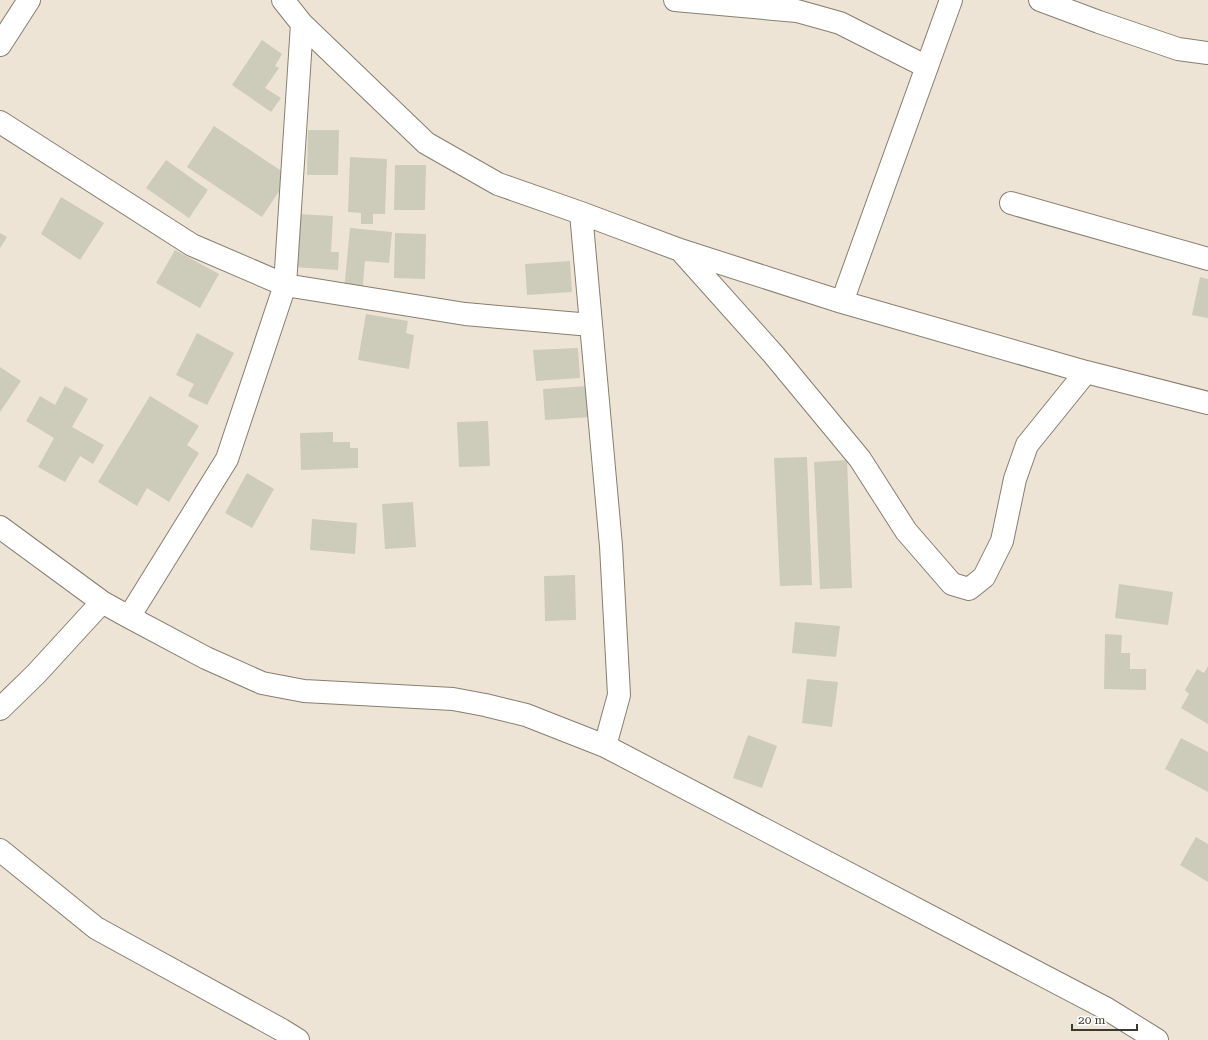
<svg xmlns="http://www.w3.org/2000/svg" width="1208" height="1040" font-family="'Roboto Serif',serif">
<rect width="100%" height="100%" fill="#eee4d5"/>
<path fill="#cdcbba" d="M262,40L282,54L275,66L279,68L265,88L281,98L271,112L232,85Z
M214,126L289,176L262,217L187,167Z
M308,130H339L338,175H307Z
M350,157L387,159L385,214H373V224H361V213L348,212Z
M166,160L208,190L189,218L146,188Z
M395,165H426L425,210H394Z
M61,197L104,223L80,260L41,234Z
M297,214L333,216L331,252H339L338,270L293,267Z
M350,228L392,232L389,263L365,261L362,293L344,291Z
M0,233L7,237L0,248Z
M395,233L426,234L425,279L394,278Z
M175,250L219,274L200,308L156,283Z
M570,261L572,292L527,295L525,264Z
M1200,277L1208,279V318L1192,315Z
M366,314L408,321L406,333L414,335L409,369L358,360Z
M197,333L234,353L207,405L188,396L194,384L176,375Z
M578,348L580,378L536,381L533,350Z
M0,367L21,381L0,412Z
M65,386L88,399L72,427L104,445L93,464L80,456L65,482L38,467L54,438L26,421L40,396L55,405Z
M588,386L590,417L545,420L543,389Z
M150,396L199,426L187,445L199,453L169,502L147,488L137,506L98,482Z
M488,421L490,466L459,467L457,422Z
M333,432V442H350V448H358V468L301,470L300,433Z
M807,457L812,585L780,586L774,458Z
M847,460L852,588L820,589L814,462Z
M247,473L274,489L252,528L225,513Z
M413,502L416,547L385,549L382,504Z
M312,519L357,523L355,554L310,550Z
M575,575L576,620L545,621L544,576Z
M1119,584L1173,592L1168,625L1115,618Z
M795,622L840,626L836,657L792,653Z
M1105,634L1122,635L1121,653H1130V669H1146V690L1104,689Z
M1208,666V724L1181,708L1189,694L1185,690L1197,669L1204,673Z
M807,679L838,682L832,727L802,723Z
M748,735L777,746L762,788L733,778Z
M1181,738L1208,752V792L1165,769Z
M1196,837L1208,844V882L1180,865Z"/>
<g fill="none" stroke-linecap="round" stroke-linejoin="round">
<defs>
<path id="minor" d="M283,0L302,24L426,143L498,184L581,213L680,250L842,302L1086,372L1208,403
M675,0L797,11L840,23L927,67
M1040,0L1099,22L1178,49L1208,53
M0,45L29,0
M0,122L192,245L285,285L465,314L591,325
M1011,203L1208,259
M581,213L611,546L619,695L605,746
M681,251L774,355L860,459L906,531L952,584L969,589L984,577L1002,541L1015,479L1027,445L1086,372
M842,302L951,0
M0,527L102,602L129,617L206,658L262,683L304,691L453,699L485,705L526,715L605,746L1107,1009L1157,1040
M129,617L227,459L285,285L302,24
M0,709L36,674L102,602
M0,850L96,928L282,1030L298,1040"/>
</defs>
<use href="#minor" stroke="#887e71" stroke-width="24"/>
<use href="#minor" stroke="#fff" stroke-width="22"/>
</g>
<path d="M1072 1024v6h65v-6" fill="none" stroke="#3c3832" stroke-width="2"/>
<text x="1078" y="1024" font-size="12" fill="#3c3832" stroke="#ffffff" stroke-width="3" paint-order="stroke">20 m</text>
</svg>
